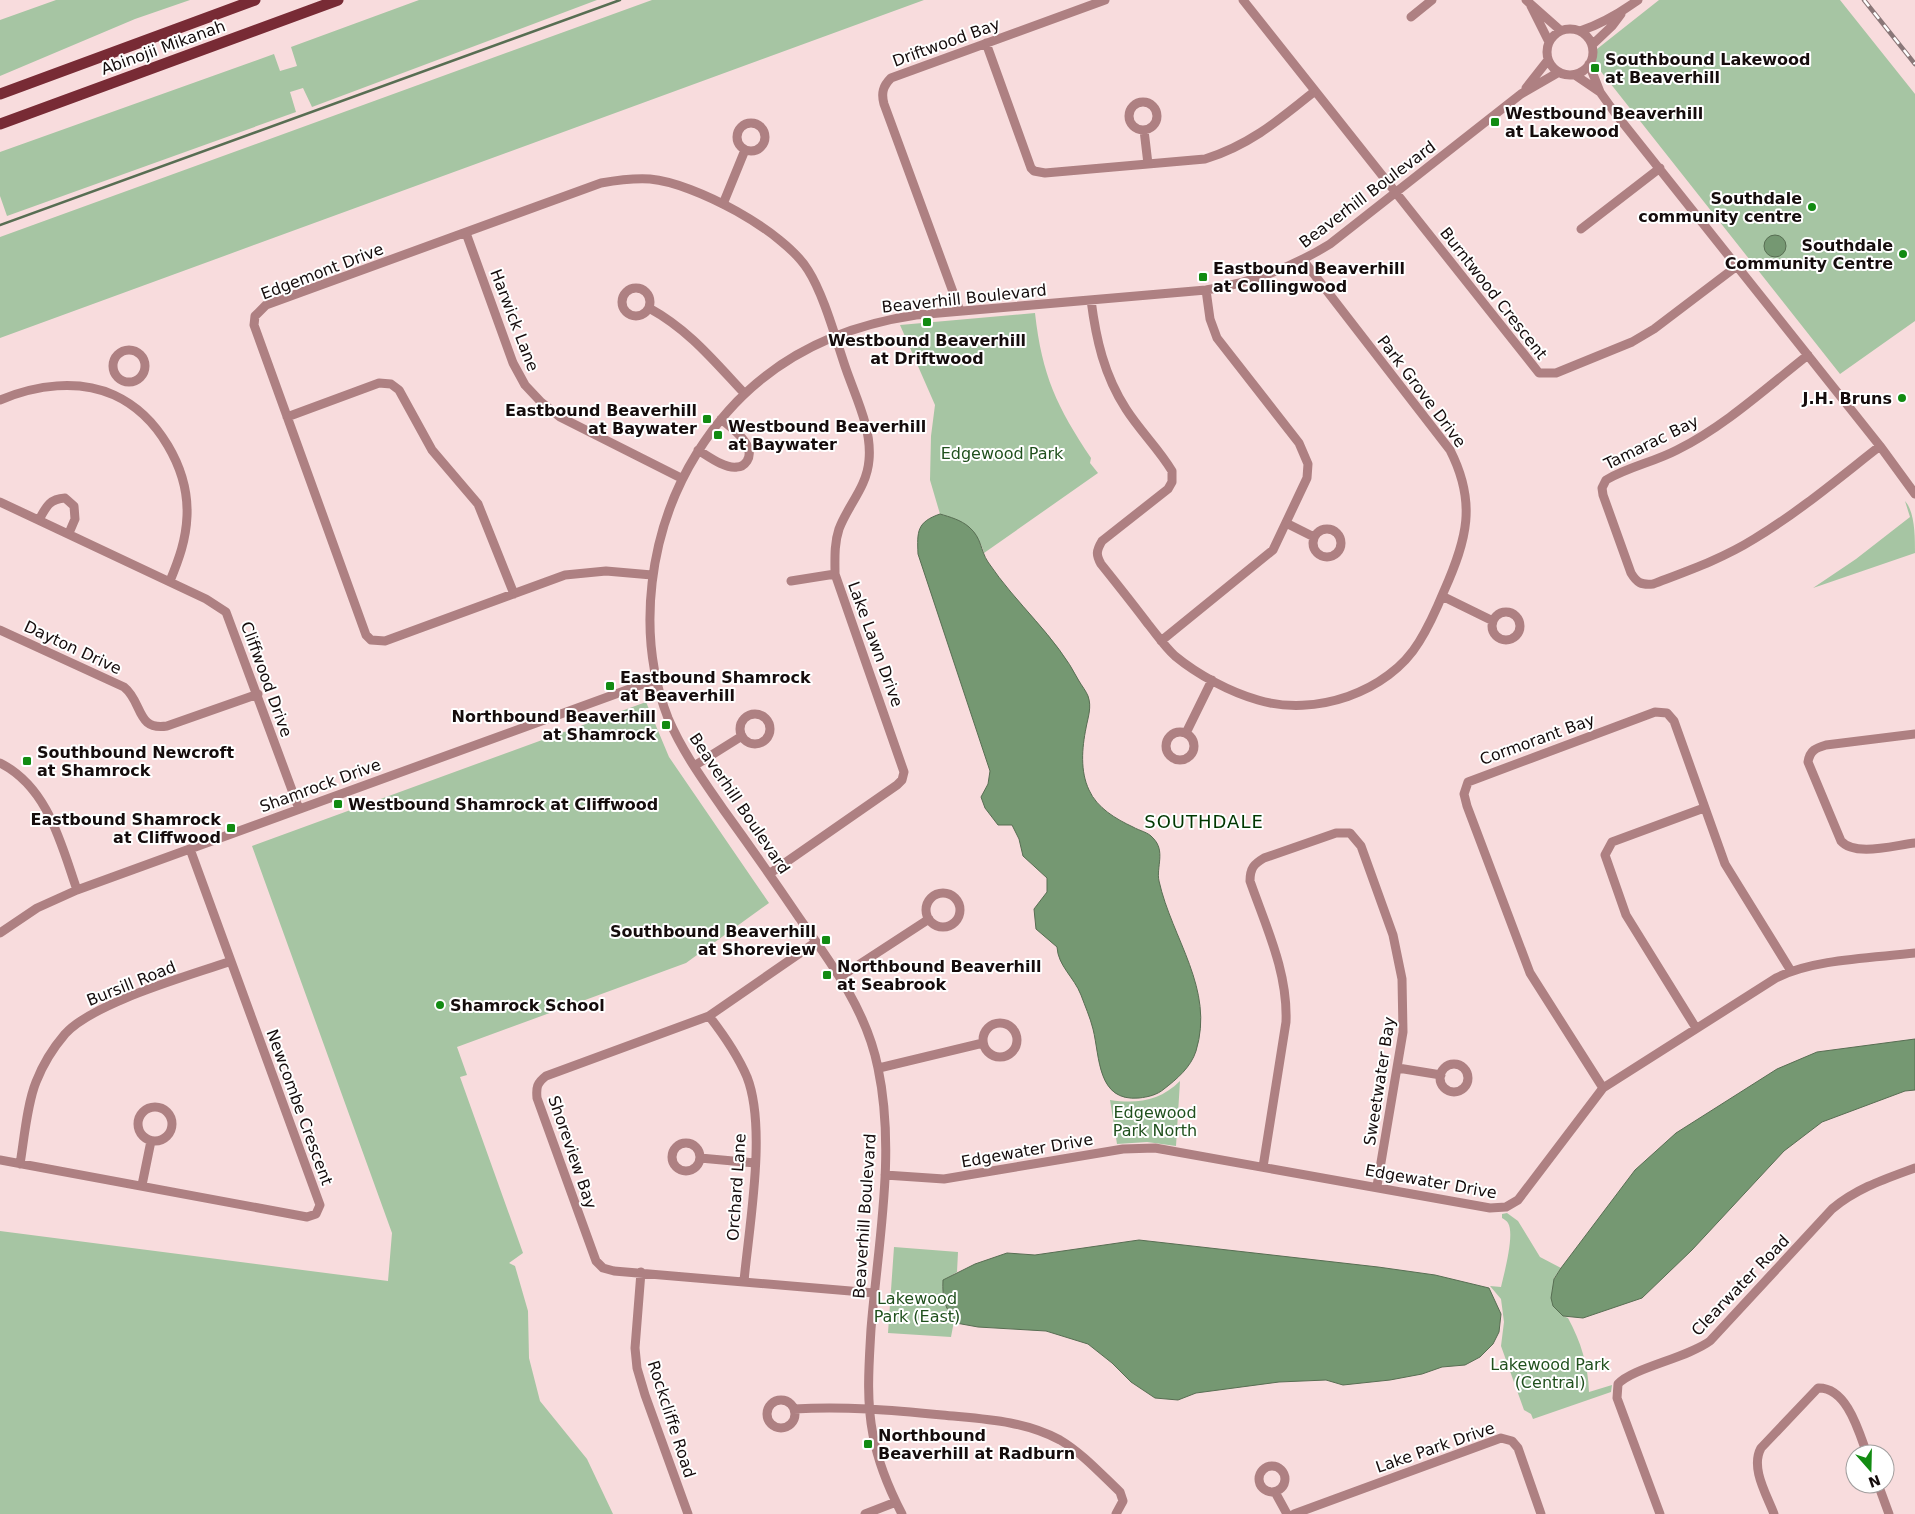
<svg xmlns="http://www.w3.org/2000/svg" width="1915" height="1514" font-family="'DejaVu Sans',sans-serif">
<rect width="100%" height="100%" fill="#f8dcdd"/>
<path fill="#a6c5a3" d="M56,0H190L135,19L0,76V20Z
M419,0H597L312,107L303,88L290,92L296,112L7,216L0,196V152L274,54L280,71L297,66L291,47Z
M652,0H924L0,338V237Z
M1659,0H1840L1915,94V321L1840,374L1595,64L1597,49Z
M1035,313C1042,376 1057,407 1091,458L1090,463L1098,473L984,553C979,532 959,521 940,514L930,480L931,436L935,405L900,325Z
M1905,501C1915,512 1915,537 1915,553L1813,588L1856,559L1910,517Z
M646,702L669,757L769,903L686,963L457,1047L467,1075L460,1077L523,1253L509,1263L515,1266L528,1311L529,1358L540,1401L587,1459L613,1514H0V1231L388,1281L392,1233L252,846Z
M1180,1081L1176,1146L1147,1142L1117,1144L1110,1100C1137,1104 1160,1101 1180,1081Z
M1507,1213L1518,1221L1540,1257L1561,1268L1554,1278L1563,1316L1568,1318C1581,1342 1588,1365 1589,1392L1612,1385L1611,1392L1533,1419L1531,1414L1524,1410L1501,1346L1504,1322L1501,1299L1490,1286L1501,1287C1504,1274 1515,1234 1508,1223C1507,1221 1504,1219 1502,1218V1214Z
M894,1247L958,1252L957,1272L943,1281C942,1296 944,1308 954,1321L951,1337L888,1333Z"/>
<path fill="#759872" stroke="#586e53" d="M1764 246a11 11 0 1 1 22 0a11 11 0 1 1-22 0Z
M940,514C950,517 961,520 969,527C982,538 980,550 988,562C1016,604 1056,636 1079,681C1082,686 1086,691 1088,696C1092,707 1088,717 1086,728C1082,748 1080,771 1089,790C1097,808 1116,819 1133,827C1140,831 1148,832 1153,838C1166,851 1156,867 1159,881C1172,939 1215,989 1196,1051C1191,1067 1177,1079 1164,1089C1157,1095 1148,1097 1139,1098C1097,1102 1100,1057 1093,1029C1090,1017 1085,1006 1081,995C1074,977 1058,966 1057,947L1036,929L1034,909L1047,892V878L1023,856L1019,839L1012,825H998L985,808L981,797L988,784L990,771L918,554C917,531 917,522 940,514Z
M1915,1039V1090L1905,1091L1822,1122L1784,1151L1692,1250L1642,1298L1583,1318L1563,1316L1553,1306L1551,1298L1554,1279L1561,1268L1635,1170L1676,1133L1777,1069L1817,1052Z
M1139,1240L1378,1267L1435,1275L1489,1288L1501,1314L1499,1332L1493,1344L1480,1357L1465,1365L1442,1367L1422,1374L1390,1380L1343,1385L1326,1380L1279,1382L1196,1393L1178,1400L1155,1398L1131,1382L1112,1363L1088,1344L1046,1331L978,1327L956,1323C945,1309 942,1298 943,1280L975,1264L1007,1253L1035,1255Z"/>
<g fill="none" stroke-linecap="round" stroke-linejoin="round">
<path stroke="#586e53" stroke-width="2.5" d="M0,225L620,0"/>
<path stroke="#ae8082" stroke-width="9" d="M1243,0L1539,373H1556L1632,342L1654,329L1737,266
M1526,0L1560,30
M1531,6L1549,42
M1411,17L1432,0
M1547 52a23 23 0 1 1 46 0a23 23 0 1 1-46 0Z
M1580,31C1601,24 1620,13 1638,0
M986,43L1031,168L1034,171L1045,173L1205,159C1250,145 1279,120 1315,91
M1592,45L1612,26L1621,14
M1589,64L1600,92L1615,113L1880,446L1915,494
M1575,75L1600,92
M1526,88L1548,60
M1129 116a14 14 0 1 1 28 0a14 14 0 1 1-28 0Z
M737 137a14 14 0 1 1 28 0a14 14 0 1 1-28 0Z
M1144,130L1148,164
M723,204L745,150
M1581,229L1660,168
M466,233L513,363L525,385L541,402L560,417L681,478
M622 302a14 14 0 1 1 28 0a14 14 0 1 1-28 0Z
M1091,300C1096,339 1104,375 1126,409C1140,431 1159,449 1172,471V482L1168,489L1102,541C1096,551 1096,555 1101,564C1117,584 1133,604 1148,624C1157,635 1165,647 1175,656C1198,675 1230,692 1258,700C1314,717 1388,693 1419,642C1429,626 1437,608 1444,591C1467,539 1477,503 1450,450L1303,260
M649,308C689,330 713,360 744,393
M960,311L884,104C881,93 883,86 891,78L1105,0
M113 366a16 16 0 1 1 32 0a16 16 0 1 1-32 0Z
M1808,355C1766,388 1725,426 1677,450C1654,462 1628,467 1606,480L1602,488L1603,495L1631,573C1637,583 1641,585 1653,584C1687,571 1722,559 1754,539C1799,512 1839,478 1880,446
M0,400C36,385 78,379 114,395C158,415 189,469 187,516C186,540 179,559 170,581
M287,417L379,383L391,384L399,390L432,450L478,504L514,594
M698,450C708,456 725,469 737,467C741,467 745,464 747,461C757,445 731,428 721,419
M0,502L206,599L226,612L299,809
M39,520C46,507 49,499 65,498L74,506L75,519L69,533
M1286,523L1314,537
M1313 543a14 14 0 1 1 28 0a14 14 0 1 1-28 0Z
M652,575L606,571L565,575L385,641L371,640L366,635L254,325L255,316L266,305L601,183C618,180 634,178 650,179C695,183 784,231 808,270C824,295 836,340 846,369C856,398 872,429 869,460C867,487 848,505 839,529C834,544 835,559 835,574L904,772L902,780L897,785L769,874
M791,581L835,574
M1442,596L1493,621
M1492 626a14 14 0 1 1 28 0a14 14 0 1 1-28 0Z
M0,630L124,687C143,702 136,731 167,726L258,694
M1161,641L1273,550L1307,478L1308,464L1299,443L1217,338L1210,319L1206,290
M740 729a15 15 0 1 1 30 0a15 15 0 1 1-30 0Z
M1166 746a14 14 0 1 1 28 0a14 14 0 1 1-28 0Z
M1186,733L1212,680
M1915,734L1826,745C1816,748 1810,750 1808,762L1841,841C1855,857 1895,845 1915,843
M0,763C48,787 61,844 77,890
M694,766L742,736
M926 910a17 17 0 1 1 34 0a17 17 0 1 1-34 0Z
M0,933L37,908L77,890L657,679
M816,942L709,1016L546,1076C537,1083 536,1087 537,1098L596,1261L603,1268L614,1271L874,1293
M840,977L929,919
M709,1016C723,1034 738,1056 747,1077C767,1128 749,1226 744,1281
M983 1040a17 17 0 1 1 34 0a17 17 0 1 1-34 0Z
M1696,1028L1626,915L1605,855L1612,842L1704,808
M1440 1078a14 14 0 1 1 28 0a14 14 0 1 1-28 0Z
M879,1068L983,1043
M1398,1068L1441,1075
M1603,1088L1530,973L1467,806L1464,794L1468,782L1655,712L1667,713L1674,721L1725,864L1791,971
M138 1124a17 17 0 1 1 34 0a17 17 0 1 1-34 0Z
M672 1157a14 14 0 1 1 28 0a14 14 0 1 1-28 0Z
M700,1158L755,1163
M0,1160L307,1217L316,1214L320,1205L190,849
M20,1164C24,1140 27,1104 36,1082C43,1064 53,1048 65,1034C94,1002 189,976 231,961
M1263,1167L1286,1022C1288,972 1266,927 1250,881C1250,868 1254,864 1264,858L1336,833H1350L1361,846L1393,935L1402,979L1403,1032L1377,1186
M885,1175L944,1179L1123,1149L1155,1148L1490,1208L1506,1207L1518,1200L1603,1088L1776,978C1813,959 1873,958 1915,953
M142,1185L151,1141
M641,1272L635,1348L637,1368L645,1395L688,1514
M767 1414a14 14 0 1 1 28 0a14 14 0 1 1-28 0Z
M794,1409C844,1406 892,1410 942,1415C982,1419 1023,1420 1060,1440C1082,1453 1101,1474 1120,1492L1123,1501L1116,1514
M1259 1479a13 13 0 1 1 26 0a13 13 0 1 1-26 0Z
M1878,1484L1889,1514
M1275,1492L1287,1514
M865,1514L896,1502
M902,1514C889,1489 878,1462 873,1435C866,1399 869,1364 871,1329C878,1243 896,1153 878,1068C867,1012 833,965 800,919C775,882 749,845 723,809C703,780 682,751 668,718C635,633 649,530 697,453C747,372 822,329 916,315L1206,290C1251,283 1291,268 1330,244L1521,94L1559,72
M1294,1514L1501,1438L1512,1441L1518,1448L1541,1514
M1660,1514L1617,1398L1618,1384C1632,1368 1687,1358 1710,1341L1832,1209C1857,1188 1885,1179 1915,1168
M1774,1514C1767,1495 1750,1468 1761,1448L1818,1388C1847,1387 1859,1432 1867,1454"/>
<path stroke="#782b35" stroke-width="11" d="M0,94L255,0
M0,124L338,0"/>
<defs>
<path id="rail" d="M1864,0L1915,64"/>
</defs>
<use href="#rail" stroke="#8a7778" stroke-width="4.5"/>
<use href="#rail" stroke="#fff" stroke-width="2.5" stroke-dasharray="8" stroke-linecap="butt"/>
</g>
<g fill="#128b12" stroke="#fff" stroke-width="2">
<rect x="1590" y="63" width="10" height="10" rx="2.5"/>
<rect x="1490" y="117" width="10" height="10" rx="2.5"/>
<circle cx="1812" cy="207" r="5"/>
<circle cx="1903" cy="254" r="5"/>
<rect x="1198" y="272" width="10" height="10" rx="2.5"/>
<rect x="922" y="317" width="10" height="10" rx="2.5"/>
<circle cx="1902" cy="398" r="5"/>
<rect x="702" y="414" width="10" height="10" rx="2.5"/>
<rect x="713" y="430" width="10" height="10" rx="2.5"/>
<rect x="605" y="681" width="10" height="10" rx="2.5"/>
<rect x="661" y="720" width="10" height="10" rx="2.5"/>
<rect x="22" y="756" width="10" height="10" rx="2.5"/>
<rect x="333" y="799" width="10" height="10" rx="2.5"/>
<rect x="226" y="823" width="10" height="10" rx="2.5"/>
<rect x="821" y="935" width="10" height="10" rx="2.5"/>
<rect x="822" y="970" width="10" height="10" rx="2.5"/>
<circle cx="440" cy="1005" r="5"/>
<rect x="863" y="1439" width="10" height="10" rx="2.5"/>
</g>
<g text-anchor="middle" stroke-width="4" stroke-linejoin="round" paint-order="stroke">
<g font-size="16" fill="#150c0c" stroke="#fff">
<text transform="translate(946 42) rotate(-20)" y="6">Driftwood Bay</text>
<text transform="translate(163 47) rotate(-20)" y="6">Abinojii Mikanah</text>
<text transform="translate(1367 194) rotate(-37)" y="6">Beaverhill Boulevard</text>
<text transform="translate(322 271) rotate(-21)" y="6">Edgemont Drive</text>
<text transform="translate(1494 293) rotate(52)" y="6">Burntwood Crescent</text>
<text transform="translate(964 298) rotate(-6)" y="6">Beaverhill Boulevard</text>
<text transform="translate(515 320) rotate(69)" y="6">Harwick Lane</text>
<text transform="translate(1422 391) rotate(53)" y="6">Park Grove Drive</text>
<text transform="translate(1651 442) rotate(-26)" y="6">Tamarac Bay</text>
<text transform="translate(876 644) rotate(70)" y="6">Lake Lawn Drive</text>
<text transform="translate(73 647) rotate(25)" y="6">Dayton Drive</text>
<text transform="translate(267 679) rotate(70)" y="6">Cliffwood Drive</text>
<text transform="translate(1537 739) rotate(-20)" y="6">Cormorant Bay</text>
<text transform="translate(320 785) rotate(-20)" y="6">Shamrock Drive</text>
<text transform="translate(740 803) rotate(56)" y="6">Beaverhill Boulevard</text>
<text transform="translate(131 983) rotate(-22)" y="6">Bursill Road</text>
<text transform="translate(1379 1081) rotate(-81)" y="6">Sweetwater Bay</text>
<text transform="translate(300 1107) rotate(70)" y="6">Newcombe Crescent</text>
<text transform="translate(1027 1150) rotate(-10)" y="6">Edgewater Drive</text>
<text transform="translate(573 1152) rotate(71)" y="6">Shoreview Bay</text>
<text transform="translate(1431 1181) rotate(10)" y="6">Edgewater Drive</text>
<text transform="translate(736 1187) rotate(-86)" y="6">Orchard Lane</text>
<text transform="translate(864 1216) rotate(-86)" y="6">Beaverhill Boulevard</text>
<text transform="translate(1740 1285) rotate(-46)" y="6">Clearwater Road</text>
<text transform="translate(672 1419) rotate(72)" y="6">Rockcliffe Road</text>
<text transform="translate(1435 1447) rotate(-19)" y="6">Lake Park Drive</text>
</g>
<g font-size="16" font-weight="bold" fill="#150c0c" stroke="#fff" text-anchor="start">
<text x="1605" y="65">Southbound Lakewood<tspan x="1605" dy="18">at Beaverhill</tspan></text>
<text x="1505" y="119">Westbound Beaverhill<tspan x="1505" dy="18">at Lakewood</tspan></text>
<text x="1802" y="204" text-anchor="end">Southdale<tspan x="1802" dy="18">community centre</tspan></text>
<text x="1893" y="251" text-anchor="end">Southdale<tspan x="1893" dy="18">Community Centre</tspan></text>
<text x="1213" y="274">Eastbound Beaverhill<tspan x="1213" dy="18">at Collingwood</tspan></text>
<text x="927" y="346" text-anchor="middle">Westbound Beaverhill<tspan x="927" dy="18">at Driftwood</tspan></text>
<text x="1892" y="404" text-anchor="end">J.H. Bruns</text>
<text x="697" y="416" text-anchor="end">Eastbound Beaverhill<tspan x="697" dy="18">at Baywater</tspan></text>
<text x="728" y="432">Westbound Beaverhill<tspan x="728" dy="18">at Baywater</tspan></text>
<text x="620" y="683">Eastbound Shamrock<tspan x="620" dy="18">at Beaverhill</tspan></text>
<text x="656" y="722" text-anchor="end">Northbound Beaverhill<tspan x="656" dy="18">at Shamrock</tspan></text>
<text x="37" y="758">Southbound Newcroft<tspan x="37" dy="18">at Shamrock</tspan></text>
<text x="348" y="810">Westbound Shamrock at Cliffwood</text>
<text x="221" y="825" text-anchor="end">Eastbound Shamrock<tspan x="221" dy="18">at Cliffwood</tspan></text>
<text x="816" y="937" text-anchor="end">Southbound Beaverhill<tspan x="816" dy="18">at Shoreview</tspan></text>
<text x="837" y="972">Northbound Beaverhill<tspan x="837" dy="18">at Seabrook</tspan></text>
<text x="450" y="1011">Shamrock School</text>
<text x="878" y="1441">Northbound<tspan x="878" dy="18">Beaverhill at Radburn</tspan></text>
</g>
<g font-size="16" fill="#20501d" stroke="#fff">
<text x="1002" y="459">Edgewood Park</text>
<text x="1155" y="1118">Edgewood<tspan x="1155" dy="18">Park North</tspan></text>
<text x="917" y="1304">Lakewood<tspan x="917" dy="18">Park (East)</tspan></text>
<text x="1550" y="1370">Lakewood Park<tspan x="1550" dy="18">(Central)</tspan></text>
</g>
<g font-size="18" letter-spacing="1" fill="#003700" stroke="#fff">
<text x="1204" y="828">SOUTHDALE</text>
</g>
</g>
<g transform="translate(1870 1469) rotate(160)"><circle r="24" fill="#ffffff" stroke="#a19e9e"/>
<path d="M0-4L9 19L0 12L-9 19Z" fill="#128b12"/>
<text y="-8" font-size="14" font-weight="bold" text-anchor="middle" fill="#150c0c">N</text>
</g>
</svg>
